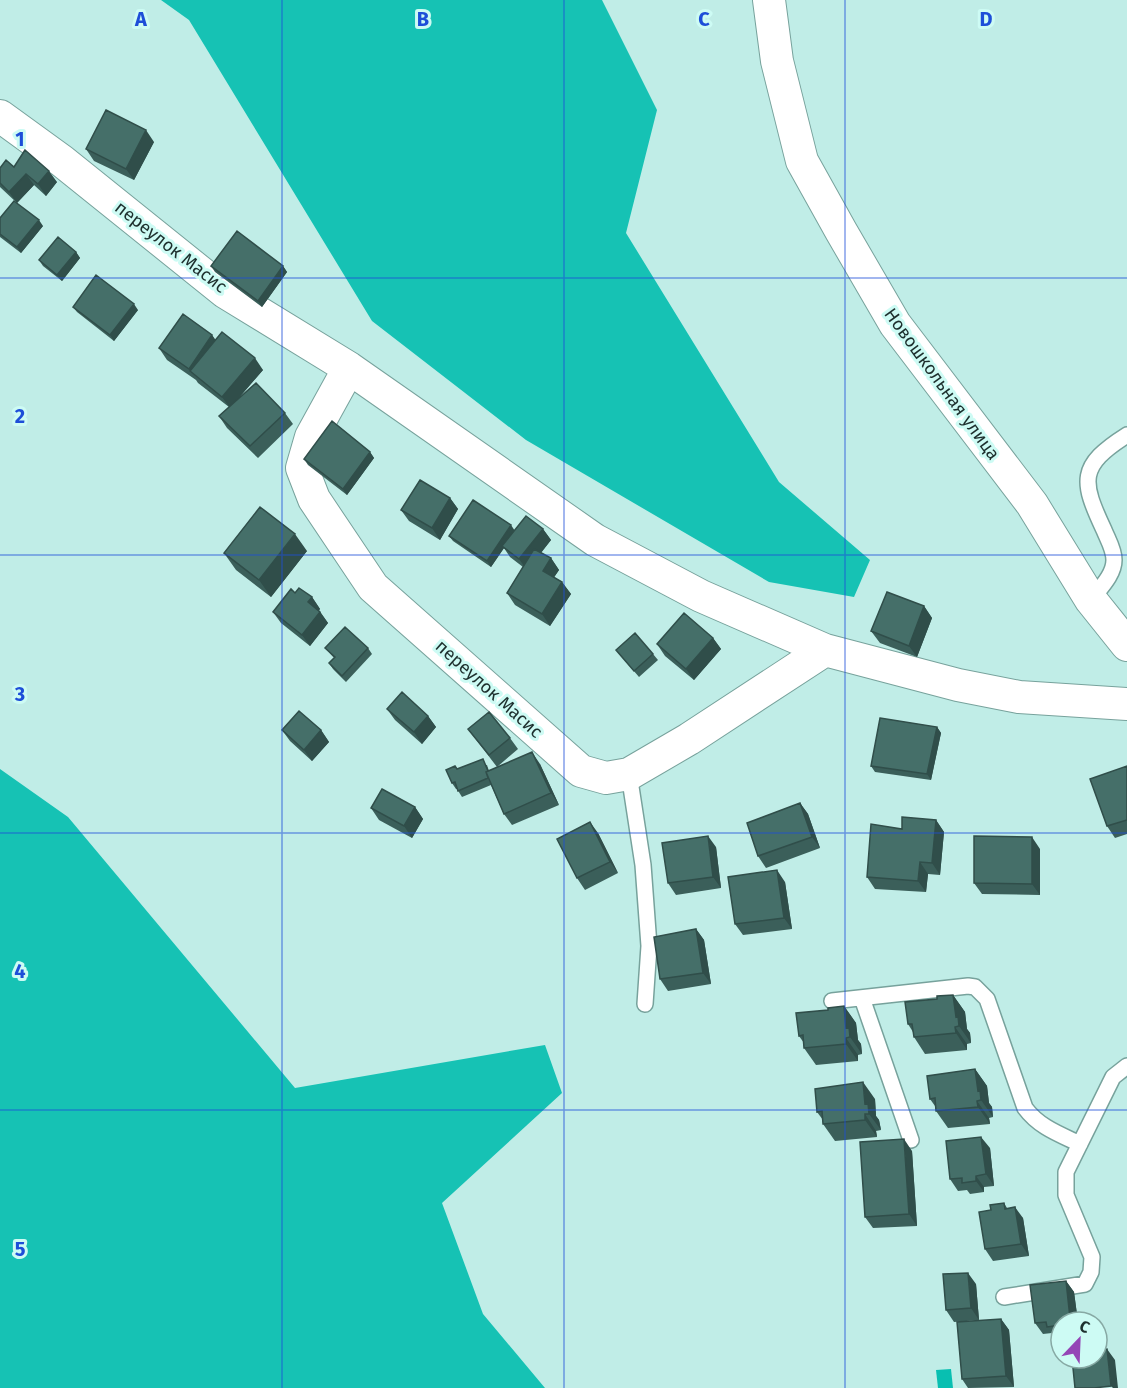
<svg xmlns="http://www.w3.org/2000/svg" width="1127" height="1388" font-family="'Fira Sans',sans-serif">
<rect width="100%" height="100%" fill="#c0ede7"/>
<path fill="#16c2b4" d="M161,0H602L657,110L626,233L779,482L870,560L854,597L769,582L526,440L372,321L189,20Z
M0,769L68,817L295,1088L545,1045L562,1093L442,1203L483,1314L545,1388H0Z"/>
<path fill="#08bfb1" d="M951,1369L953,1388H938L936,1370Z"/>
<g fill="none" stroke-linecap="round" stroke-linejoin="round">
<defs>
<path id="lane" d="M1091,600C1100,588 1114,575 1114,560C1114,549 1108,540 1104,530C1081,481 1078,466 1127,435
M629,774L643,865L649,946L645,1004
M862,998L911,1140
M832,1001L968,986L975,987L987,999L1025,1108C1039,1127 1059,1134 1080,1144
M1004,1297L1085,1284L1091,1272L1092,1257L1066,1195V1172L1113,1077L1127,1066"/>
<path id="street" d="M769,0L777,61L802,161L841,231L895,324L1032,504L1091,600L1127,645
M0,116L62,161L225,292L349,368L595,540L701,596L825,650L958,685L1019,697L1127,704
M349,368L311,437L302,468L314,499L373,587L581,771L606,778L629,774L689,739L825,650"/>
</defs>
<use href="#lane" stroke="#77a29c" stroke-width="18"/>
<use href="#street" stroke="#77a29c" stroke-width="34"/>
<use href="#lane" stroke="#fff" stroke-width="15"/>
<use href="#street" stroke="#fff" stroke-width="32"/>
</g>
<path fill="#3b5f5a" d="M154,142L134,180L94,161L86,149Z
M14,167L57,182L46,196L34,185L17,203L0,187V168Z
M0,218L43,226L21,253L0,237Z
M76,252L80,258L62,281L43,266L39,260Z
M211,266H283L287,272L262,307L215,272Z
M73,307L138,310L114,341L77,312Z
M212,335L215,340L263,370L238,399L285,413L293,424L258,458L227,428L219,416L229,407L198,383L196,380L167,360L159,348Z
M370,452L374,458L347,495L308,465L304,459Z
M450,498L458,509L440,540L409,521L401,510Z
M543,529L551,540L541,553L551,558L559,570L554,577L562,582L571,594L550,626L515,605L507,593L523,567L510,557L504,548L491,567L453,541L449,536Z
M307,551L271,597L236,570L224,553Z
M295,593L312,597L320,609L319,610L328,623L310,646L281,623L273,612Z
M924,606L932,618L917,657L880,643L871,631Z
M713,638L721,649L694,680L665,656L657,644Z
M325,648H368L372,654L346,682L333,669L329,663L334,658Z
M616,650L653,654L658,660L639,677Z
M387,709L428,716L436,727L422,744L395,720Z
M937,727L941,733L931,780L875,772L871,766Z
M468,729L510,738L518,749L497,767Z
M282,730H321L329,742L312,761L290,741Z
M540,764L559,805L512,825L504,814L491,785L462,797L457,789H456L452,783L457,769L487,765L489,771Z
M1127,766V834L1115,838L1107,826Z
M800,803L808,814L820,848L766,868L758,856Z
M415,807L423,819L412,838L379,820L371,808Z
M936,820L944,832L940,875L928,874L926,892L875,889L867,877L902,829Z
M598,833L618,873L585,890L577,878Z
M716,847L721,888L676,895L668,883Z
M1040,849V895L982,894L974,883Z
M785,882L792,929L743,935L735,924Z
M696,929L704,940L711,984L668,991L660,979Z
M953,995L965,1012L967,1029L970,1033L971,1043L967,1044V1050L925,1054L914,1037L913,1032L908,1024L937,999Z
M844,1006L856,1023L858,1040L861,1044L862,1054L858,1055V1061L816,1065L804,1048V1043L799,1036L828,1010Z
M975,1069L987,1086L989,1103L992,1107L993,1117L989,1118L990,1124L948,1128L936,1111L935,1106L930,1099Z
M875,1099L876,1116L879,1120L881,1130L876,1131L877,1137L835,1141L823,1124V1120L817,1112Z
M990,1148L994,1186L984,1187V1192L970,1194L967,1190L958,1191L950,1179Z
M912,1151L917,1226L873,1228L865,1217Z
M1004,1203L1007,1208L1023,1218L1029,1256L993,1261L985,1249L991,1210Z
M1066,1281L1074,1292L1078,1322H1061V1337L1055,1338L1052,1333L1043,1334L1035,1323Z
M976,1284L979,1320L954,1322L946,1310Z
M1001,1319L1009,1330L1014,1387L968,1388L962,1379Z"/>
<path fill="#304e4a" d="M146,130L154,142L134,180L126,169Z
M49,171L57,182L46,196L38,184Z
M26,174L34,185L17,203L9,192Z
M39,220L43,226L21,253L17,247Z
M76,252L80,258L62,281L57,275Z
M283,266L287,272L262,307L258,301Z
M134,304L138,310L114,341L110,335Z
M212,335L220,346L191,372L189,369Z
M255,358L263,370L230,408L222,397Z
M370,452L374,458L347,495L343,489Z
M450,498L458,509L440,540L432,528Z
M511,525L515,531L502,546L504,548L491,567L487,561Z
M543,529L551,540L527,570L519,559Z
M295,534L307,551L271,597L259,580Z
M551,558L559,570L551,582L543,571Z
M562,582L571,594L550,626L542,614Z
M312,597L320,609L316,614L308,602Z
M924,606L932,618L917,657L909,646Z
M320,612L328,623L310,646L302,635Z
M713,638L721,649L694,680L686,669Z
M428,716L436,727L422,744L414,732Z
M937,727L941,733L931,780L927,774Z
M321,730L329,742L312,761L304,750Z
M532,752L540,764L559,805L551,793Z
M800,803L808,814L820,848L812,837Z
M415,807L423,819L412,838L404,826Z
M936,820L944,832L940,875L932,863Z
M590,822L598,833L618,873L610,862Z
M708,836L716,847L721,888L713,877Z
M1032,837L1040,849V895L1032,884Z
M920,862L928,874L926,892L918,881Z
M777,870L785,882L792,929L784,918Z
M696,929L704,940L711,984L703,973Z
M953,995L965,1012L967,1029L970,1033L971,1043L959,1026L956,1017Z
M844,1006L856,1023L858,1040L861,1044L862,1054L850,1037L846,1028Z
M955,1027L967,1044V1050L956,1033Z
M846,1038L858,1055V1061L846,1044Z
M975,1069L987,1086L989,1103L992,1107L993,1117L981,1100L978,1091Z
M863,1082L875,1099L876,1116L879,1120L881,1130L869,1114L865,1104Z
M977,1101L989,1118L990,1124L978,1107Z
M865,1114L876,1131L877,1137L865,1120Z
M981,1137L990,1148L994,1186L986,1174Z
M904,1139L912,1151L917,1226L909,1214Z
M976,1176L984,1187V1192L976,1181Z
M1015,1207L1023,1218L1029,1256L1021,1244Z
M968,1273L976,1284L979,1320L971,1308Z
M1066,1281L1074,1292L1078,1322H1073L1070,1318Z
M1001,1319L1009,1330L1014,1387L1006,1376Z
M1107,1349L1115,1360L1118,1388H1113L1111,1386Z"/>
<path fill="#456f69" stroke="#304e4a" stroke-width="1.5" d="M106,110L146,130L126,169L86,149Z
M25,150L49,171L38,184L26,174L9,192L0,183V168L6,160L14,167Z
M14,201L39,220L17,247L0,234V218Z
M237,231L283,266L258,301L211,266Z
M58,237L76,252L57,275L39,260Z
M96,275L134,304L110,335L73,307Z
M183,314L212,335L189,369L159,348Z
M222,332L255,358L222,397L190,371Z
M256,383L285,413L250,446L219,416Z
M332,421L370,452L343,489L304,459Z
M420,480L450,498L432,528L401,510Z
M473,500L511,525L487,561L449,536Z
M260,507L295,534L259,580L224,553Z
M526,516L543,529L519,559L502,546Z
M534,549L551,558L543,571L562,582L542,614L507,593Z
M299,588L312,597L308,602L320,612L302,635L273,612L291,589L295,593Z
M887,592L924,606L909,646L871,631Z
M684,613L713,638L686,669L657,644Z
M345,627L368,648L342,676L329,663L335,657L325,648Z
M635,633L653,654L634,671L616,650Z
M402,692L428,716L414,732L387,709Z
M299,711L321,730L304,750L282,730Z
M489,712L510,738L489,755L468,729Z
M880,718L937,727L927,774L871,766Z
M532,752L551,793L504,814L486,772Z
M483,759L488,771L486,772L488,778L458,791L455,782L452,783L446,770L455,766L457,769Z
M1127,766V820L1107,826L1090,779Z
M382,789L415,807L404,826L371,808Z
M800,803L812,837L758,856L747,823Z
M902,817L936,820L932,863L920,862L918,881L867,877L871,824L902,829Z
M590,822L610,862L577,878L557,839Z
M708,836L713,877L668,883L662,843Z
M974,836L1032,837V884L974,883Z
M777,870L784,918L735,924L728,877Z
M696,929L703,973L660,979L654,937Z
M953,995L956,1017L958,1016L959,1026L955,1027L956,1033L914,1037L912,1024H908L905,1002L937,999V996Z
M844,1006L846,1028L849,1027L850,1037L846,1038V1044L804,1048L803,1035L799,1036L796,1013L828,1010V1008Z
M975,1069L978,1091L980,1090L981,1100L977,1101L978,1107L936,1111L935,1098L930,1099L927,1076Z
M863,1082L865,1104L868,1103L869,1114H865V1120L823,1124L822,1111L817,1112L815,1089Z
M981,1137L986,1174L976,1176V1181L962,1183V1178L950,1179L946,1141Z
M904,1139L909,1214L865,1217L860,1142Z
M1004,1203L1005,1209L1015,1207L1021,1244L985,1249L979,1212L991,1210L990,1205Z
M968,1273L971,1308L946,1310L943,1274Z
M1066,1281L1070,1318L1060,1320L1061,1325L1047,1327L1046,1322L1035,1323L1030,1285Z
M1001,1319L1006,1376L962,1379L957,1322Z
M1107,1349L1111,1386L1094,1388H1075L1072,1358H1097V1350Z"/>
<path fill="none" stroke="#1d4ed8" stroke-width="1.5" stroke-opacity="0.55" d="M282,0V1388M564,0V1388M845,0V1388M0,278H1127M0,555H1127M0,833H1127M0,1110H1127"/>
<g text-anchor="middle" stroke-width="6" stroke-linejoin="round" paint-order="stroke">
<g font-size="18" fill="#1d2f2d" stroke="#cdfbf4">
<text transform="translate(171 247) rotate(38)" y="6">переулок Масис</text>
<text transform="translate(942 384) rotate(54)" y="6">Новошкольная улица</text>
<text transform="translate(489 689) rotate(42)" y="6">переулок Масис</text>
</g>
</g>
<g font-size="20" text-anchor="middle" font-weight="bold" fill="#1d4ed8" stroke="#cdfbf4" stroke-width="6" stroke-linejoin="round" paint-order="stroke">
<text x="141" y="26">A</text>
<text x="423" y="26">B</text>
<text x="704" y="26">C</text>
<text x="986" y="26">D</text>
<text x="20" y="146">1</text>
<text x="20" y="423">2</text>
<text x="20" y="701">3</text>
<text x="20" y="978">4</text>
<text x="20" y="1256">5</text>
</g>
<g transform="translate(1079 1340) rotate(23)"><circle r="28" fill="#cdfbf4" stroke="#87a9a4" stroke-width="1.5"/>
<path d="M0-4.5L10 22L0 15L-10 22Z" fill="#9446b6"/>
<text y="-9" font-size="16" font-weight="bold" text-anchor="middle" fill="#1d2f2d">С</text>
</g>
</svg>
